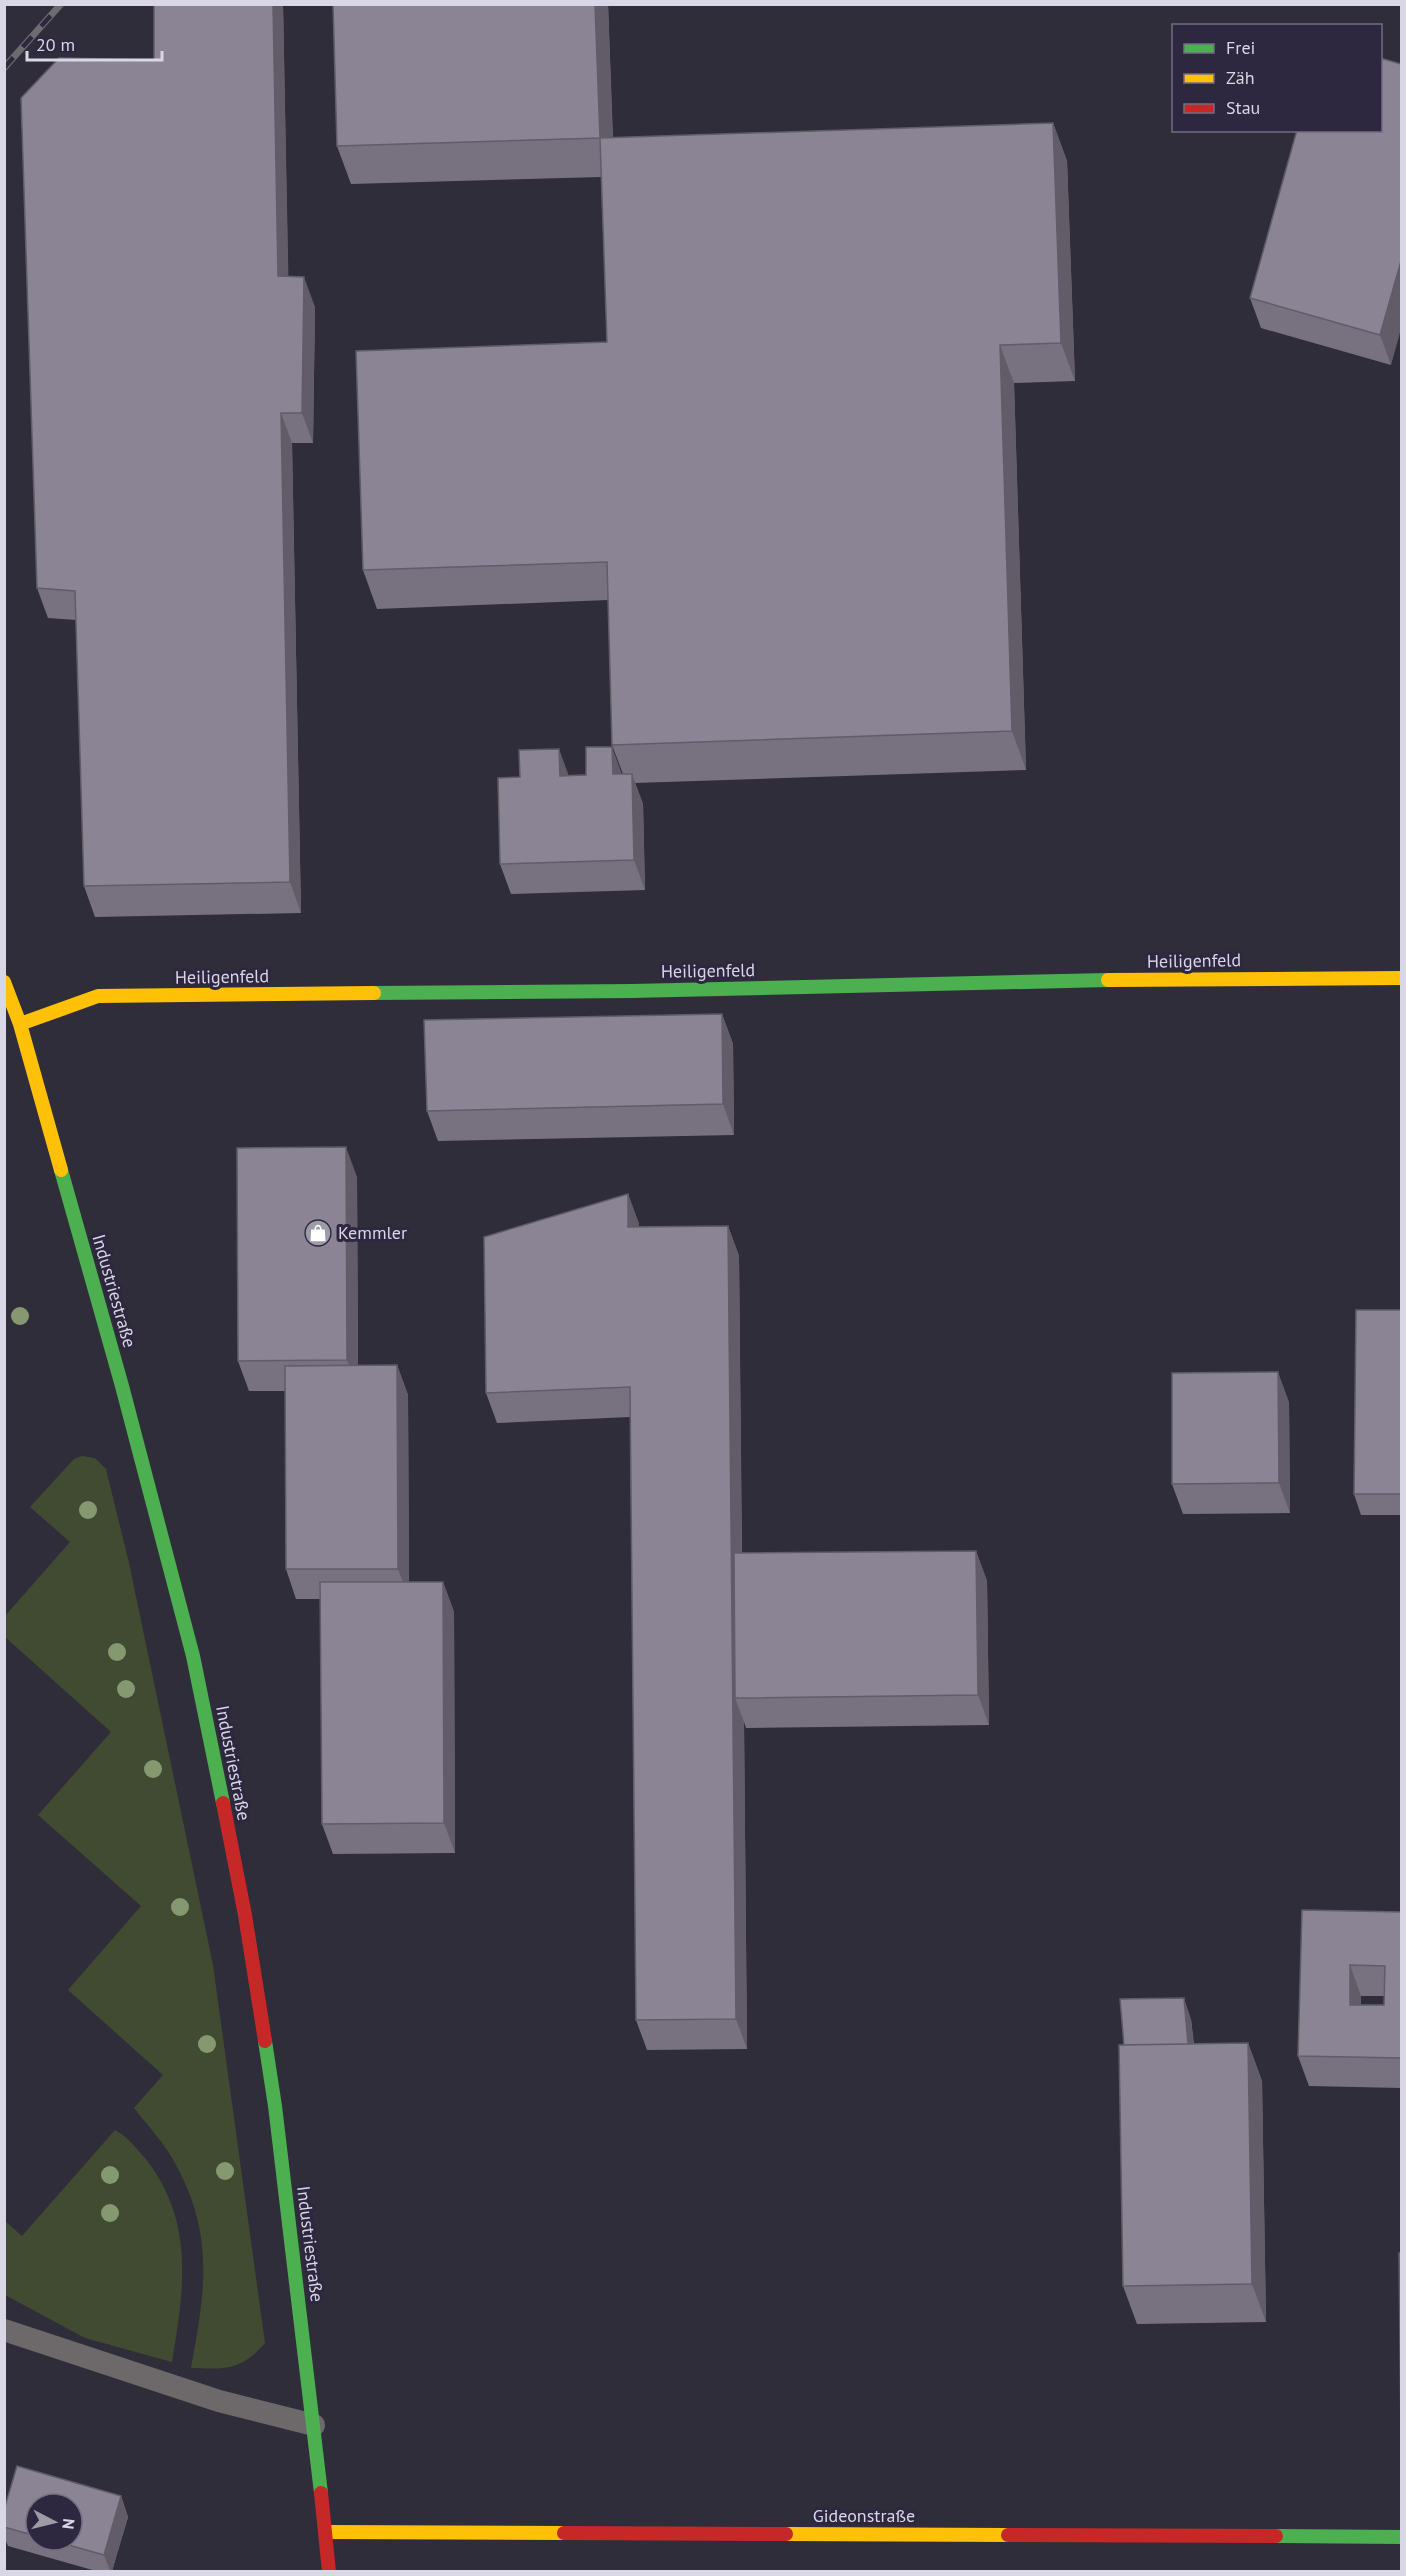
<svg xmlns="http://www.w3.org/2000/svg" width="1406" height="2576" font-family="'PT Sans',sans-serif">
<rect width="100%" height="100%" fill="#302d3a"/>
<path fill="#404b31" d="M82,1456L95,1458L106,1469L129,1563L213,1965L265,2343C241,2371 225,2369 191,2368C205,2291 215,2236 175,2163C165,2144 148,2126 134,2108L163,2075L68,1990L141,1906L38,1815L111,1732L5,1637V1616L70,1542L30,1507L74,1459Z
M115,2130C128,2137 135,2147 145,2158C195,2221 184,2289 172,2362L85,2338L5,2295V2221L22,2236Z"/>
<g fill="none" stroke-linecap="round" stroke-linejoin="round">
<path stroke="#6d686a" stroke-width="22" d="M4,2330L219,2401L314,2425"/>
<path stroke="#4caf50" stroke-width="14" d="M374,993L632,991L1108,980
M61,1170L122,1386L193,1656L223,1803
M265,2041L275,2106L321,2493
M1276,2536L1402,2537"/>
<path stroke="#ffc107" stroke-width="14" d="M1108,980L1402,978
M4,982L20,1024L61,1170
M20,1024L98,996L374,993
M326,2532L564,2533
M786,2534L1008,2535"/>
<path stroke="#c62828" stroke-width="14" d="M223,1803L245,1915L265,2041
M321,2493L329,2572
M564,2533L786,2534
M1008,2535L1276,2536"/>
<defs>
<path id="rail" d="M4,68L61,4"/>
</defs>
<use href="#rail" stroke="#6d6a70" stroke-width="7"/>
<use href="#rail" stroke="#2d283f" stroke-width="4.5" stroke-dasharray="14" stroke-linecap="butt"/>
</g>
<g fill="#859870">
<circle cx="20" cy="1316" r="9"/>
<circle cx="88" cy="1510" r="9"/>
<circle cx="117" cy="1652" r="9"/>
<circle cx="126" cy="1689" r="9"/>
<circle cx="153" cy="1769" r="9"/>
<circle cx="180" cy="1907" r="9"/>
<circle cx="207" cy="2044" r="9"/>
<circle cx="225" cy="2171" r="9"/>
<circle cx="110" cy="2175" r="9"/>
<circle cx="110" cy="2213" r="9"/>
</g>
<path fill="#787280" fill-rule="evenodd" d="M283,4L288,276L315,307L313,443H292L301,913L95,917L84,886L76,620L48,618L37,588L154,60Z
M333,4H608L613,138L1053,123L1067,161L1075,381L1014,383L1026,770L635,783L643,804L645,890L511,894L500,864L569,775L623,774L612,745L608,600L377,609L363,570L607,342L601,177L351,184L337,146Z
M1380,130L1391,365L1261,328L1250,298Z
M722,1014L733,1044L734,1135L438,1141L427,1111Z
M357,1177L358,1365H397L408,1395L409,1582H443L454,1612L455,1853L333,1854L322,1824L321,1599H296L286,1569L285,1391H249L238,1361Z
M628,1194L639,1224V1227L728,1226L739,1256L742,1553L976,1551L987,1581L989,1725L746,1728L744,1722L747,2049L647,2050L636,2020L630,1417L497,1423L486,1393Z
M1401,1310V1515H1361L1354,1494Z
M1289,1402L1290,1513L1183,1514L1172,1484Z
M1302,1910L1401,1912V2088L1309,2086L1298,2056ZM1361,1996H1385L1384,2005H1361Z
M1191,2019L1194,2044L1248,2043L1262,2081L1266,2322L1137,2324L1123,2286Z
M17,2466L121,2496L128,2517L112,2571H96L8,2546L4,2537V2510ZM36,2504H72V2540H36Z"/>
<path fill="#615c68" d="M273,4H283L289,306L278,276Z
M595,4H608L614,177L600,138Z
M1053,123L1067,161L1075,381L1061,343Z
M1401,261V329L1391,365L1380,335Z
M304,277L315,307L313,443L302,413Z
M1000,345L1014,383L1026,770L1012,731Z
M281,413L292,443L301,913L290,882Z
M612,747L623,777L613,774Z
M559,749L570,779L560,776Z
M632,774L643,804L645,890L634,860Z
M722,1014L733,1044L734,1135L723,1104Z
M346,1147L357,1177L358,1390L347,1360Z
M628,1194L639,1224V1257L628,1227Z
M728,1226L739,1256L743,1698H735L744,1722L747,2049L736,2019Z
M397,1365L408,1395L409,1599L398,1569Z
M1278,1372L1289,1402L1290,1513L1279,1483Z
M976,1551L987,1581L989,1725L978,1695Z
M443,1582L454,1612L455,1853L444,1823Z
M1350,1965L1361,1996V2035L1350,2005Z
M1184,1998L1191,2019L1197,2082L1190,2061Z
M1248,2043L1262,2081L1266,2322L1252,2284Z
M121,2496L128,2517L112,2571H110L104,2555Z"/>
<path fill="#8b8495" stroke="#615c68" stroke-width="1.5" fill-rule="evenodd" d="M154,4H273L278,276L304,277L302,413H281L290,882L84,886L75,591L37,588L21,98L59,58L154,60Z
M333,4H595L600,138L337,146Z
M1380,58L1401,64V261L1380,335L1250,298L1297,130H1380Z
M1053,123L1061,343L1000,345L1012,731L612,745L607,562L363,570L356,351L607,342L600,138Z
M586,747H612L613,774H632L634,860L500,864L498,778L520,777L519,750L559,749L560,776L586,775Z
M722,1014L723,1104L427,1111L424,1020Z
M346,1147L347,1360L238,1361L237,1148Z
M628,1194V1227L728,1226L736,2019L636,2020L630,1387L486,1393L484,1237Z
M1356,1310H1401V1494H1354Z
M397,1365L398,1569H286L285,1366Z
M1278,1372L1279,1483L1172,1484V1373Z
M976,1551L978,1695L735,1698L734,1553Z
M320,1582H443L444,1823L322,1824Z
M1302,1910L1401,1912V2058L1298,2056ZM1350,1965L1385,1966L1384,2005H1350Z
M1184,1998L1188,2044L1124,2045L1120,1999Z
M1248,2043L1252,2284L1123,2286L1119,2045Z
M1399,2253H1401V2433Z
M17,2466L121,2496L104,2555L51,2540H72V2504H36V2536L4,2527V2510Z"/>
<defs>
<symbol id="shop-disc" viewBox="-11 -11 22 22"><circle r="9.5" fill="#9e9ba9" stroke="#2d283f"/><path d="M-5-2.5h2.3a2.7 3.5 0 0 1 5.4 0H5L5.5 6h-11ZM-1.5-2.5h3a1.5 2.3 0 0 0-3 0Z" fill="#fff"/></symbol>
</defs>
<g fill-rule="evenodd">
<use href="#shop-disc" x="303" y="1218" width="30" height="30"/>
</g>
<g text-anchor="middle" stroke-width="6" stroke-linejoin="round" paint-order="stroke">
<g font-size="18" fill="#d9d6e5" stroke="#2d283f">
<text transform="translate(1194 961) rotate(-1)" y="6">Heiligenfeld</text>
<text transform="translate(708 971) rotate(-1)" y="6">Heiligenfeld</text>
<text transform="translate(222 977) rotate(-1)" y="6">Heiligenfeld</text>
<text transform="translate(114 1291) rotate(74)" y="6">Industriestraße</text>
<text transform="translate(233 1763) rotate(79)" y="6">Industriestraße</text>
<text transform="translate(310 2244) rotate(83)" y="6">Industriestraße</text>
<text x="864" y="2522">Gideonstraße</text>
</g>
<g font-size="18" fill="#d9d6e5" stroke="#2d283f" text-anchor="start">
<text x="338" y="1239">Kemmler</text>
</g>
</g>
<rect width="1406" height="2576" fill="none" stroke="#d9d6e5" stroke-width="12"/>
<rect x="1172" y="24" width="210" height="108" fill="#2d283f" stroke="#726e81" stroke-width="1.5"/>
<rect x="1184" y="44" width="30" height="9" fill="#4caf50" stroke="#726e81" stroke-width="1.5"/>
<text x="1226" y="54" font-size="18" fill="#d9d6e5">Frei</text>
<rect x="1184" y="74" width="30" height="9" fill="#ffc107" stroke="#726e81" stroke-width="1.5"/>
<text x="1226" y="84" font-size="18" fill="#d9d6e5">Zäh</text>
<rect x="1184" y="104" width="30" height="9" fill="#c62828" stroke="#726e81" stroke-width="1.5"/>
<text x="1226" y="114" font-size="18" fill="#d9d6e5">Stau</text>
<g transform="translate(54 2522) rotate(97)"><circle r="28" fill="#2d283f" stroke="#726e81" stroke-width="1.5"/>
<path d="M0-4.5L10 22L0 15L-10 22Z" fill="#9e9ba9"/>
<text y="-9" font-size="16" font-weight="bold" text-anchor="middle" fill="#d9d6e5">N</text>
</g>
<path d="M27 51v9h135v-9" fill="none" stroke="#d9d6e5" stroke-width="3"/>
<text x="36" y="51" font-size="18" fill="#d9d6e5" stroke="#2d283f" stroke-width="4.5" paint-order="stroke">20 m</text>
</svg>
